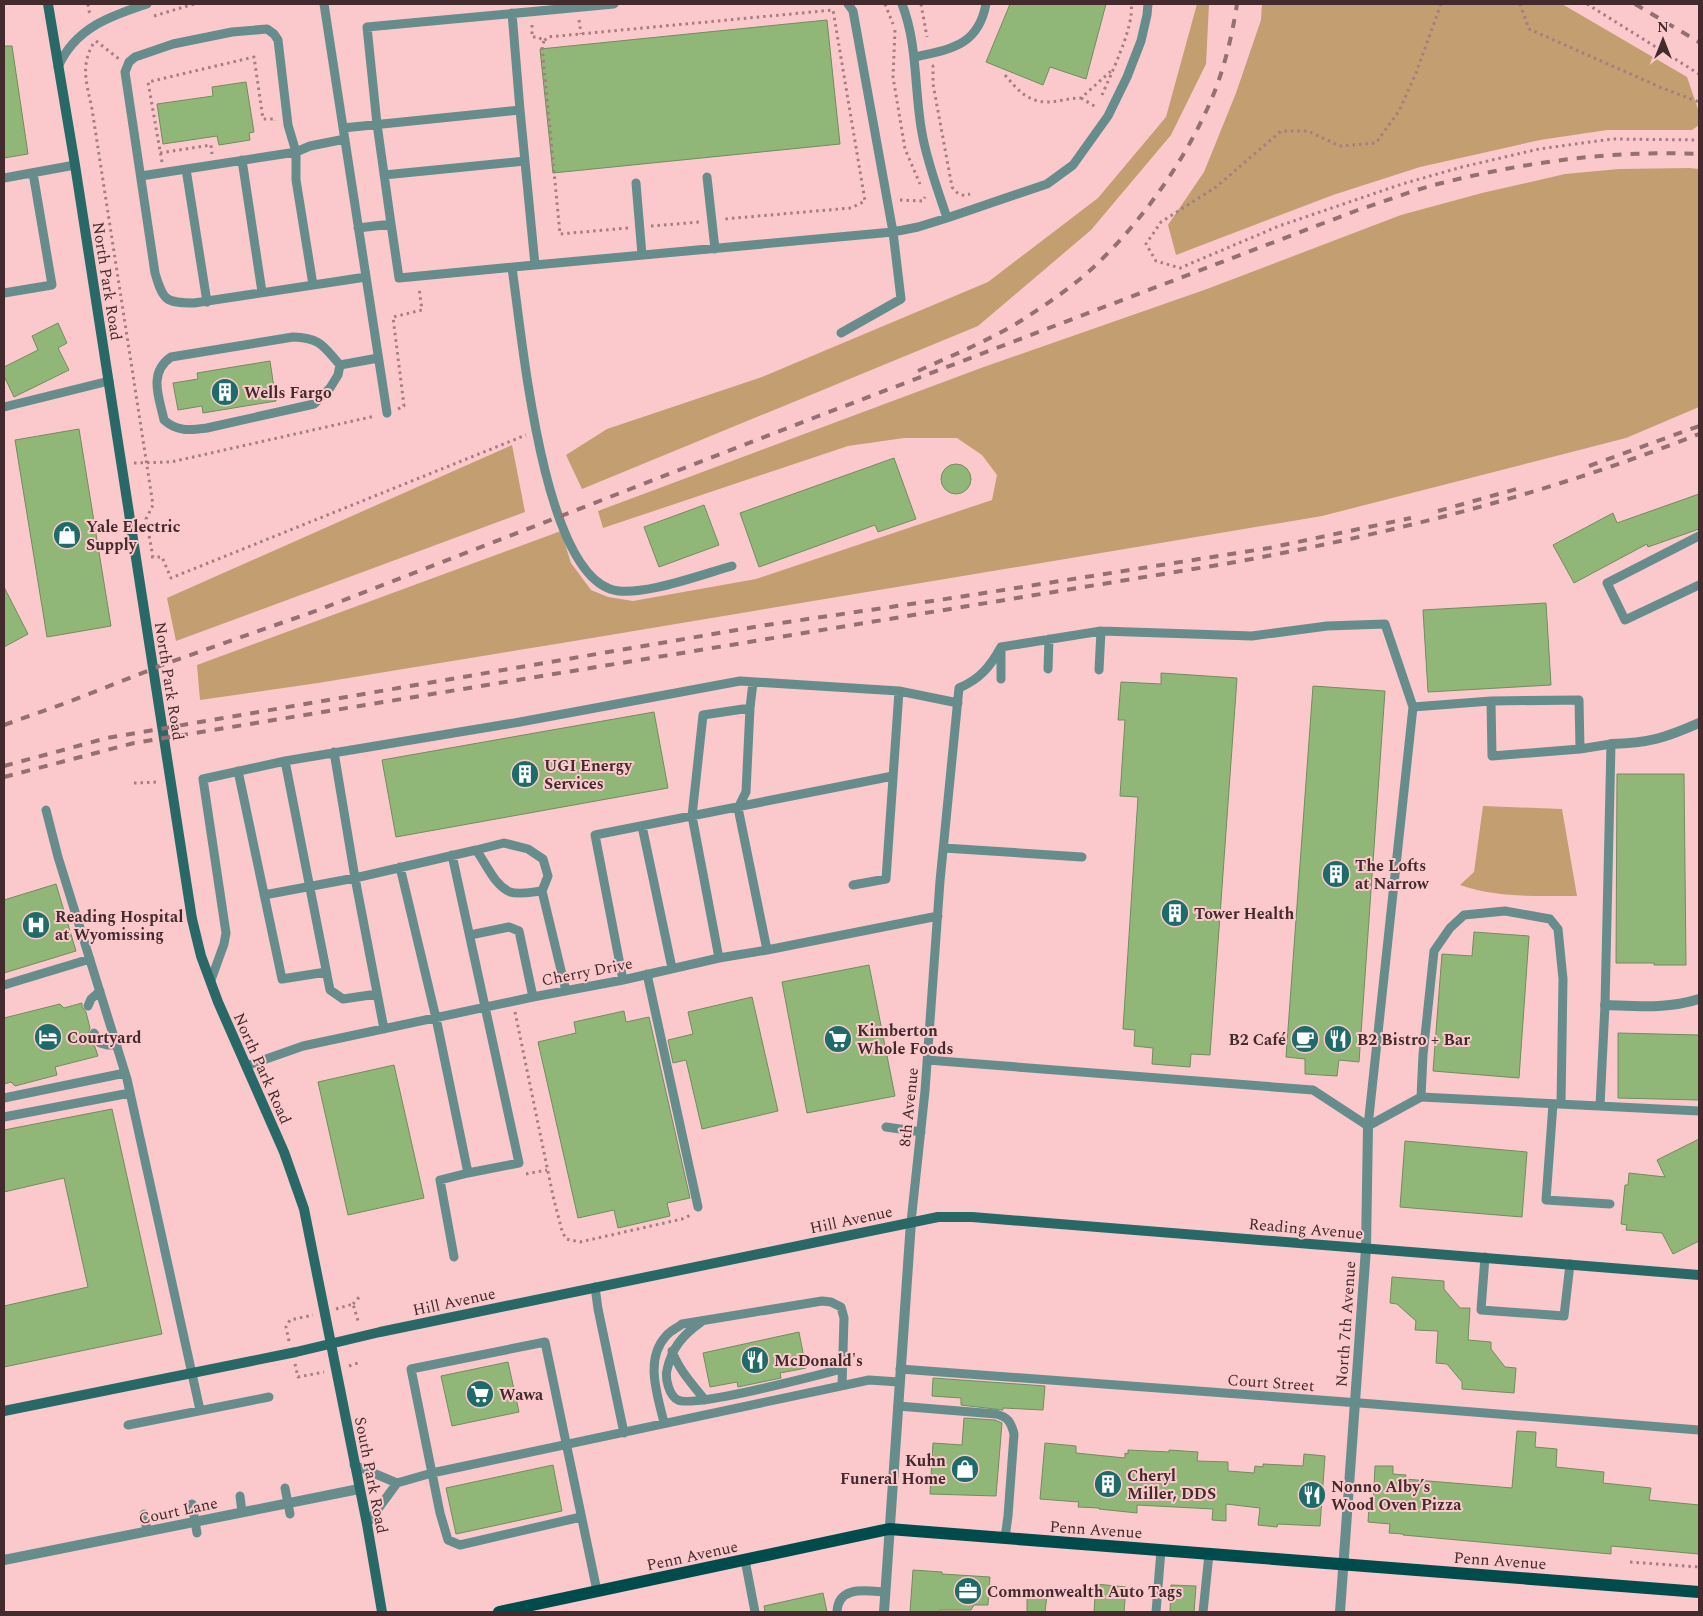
<svg xmlns="http://www.w3.org/2000/svg" width="1703" height="1616" font-family="Spectral,serif">
<rect width="100%" height="100%" fill="#fbc9cc"/>
<path fill="#c29e70" d="M1197,4H1209L1206,64L1171,135L1091,230L978,326L582,489L566,455L607,429L762,377L988,282L1098,198L1166,117Z
M1262,4H1562L1687,77L1699,112V125L1692,130H1607L1540,140L1420,167L1333,195L1176,255L1168,225L1204,172L1236,93L1261,20Z
M1689,168L1699,169V407L1626,438L1322,516L562,643L318,683L200,700L197,665L561,531L571,563L591,590L608,597L633,601L756,579L992,500L997,475L982,455L957,438H904L848,446L603,528L598,511L981,368L1207,289L1401,215L1482,193L1565,174L1619,169Z
M512,445L525,512L176,641L167,598Z
M1483,806L1562,809L1577,896C1538,896 1497,898 1460,885L1474,872Z"/>
<path fill="#91b778" stroke="#718c5f" d="M1010,4H1106L1086,79L1050,67L1043,85L986,62Z
M827,20L840,144L553,173L540,49Z
M4,46H12L28,154L4,158Z
M246,82L254,132L249,133L250,140L219,145L217,136L163,144L157,104L213,96L212,87Z
M58,323L67,343L58,348L69,370L14,397L4,376V367L38,350L32,336Z
M270,361L276,401L203,413L202,406L178,410L173,383L198,379L197,373Z
M79,429L111,626L47,637L15,440Z
M894,458L916,519L878,532L875,525L759,567L740,513Z
M941 479a15 15 0 1 1 30 0a15 15 0 1 1-30 0Z
M1699,494V529L1648,547L1647,544L1574,583L1553,545L1613,513L1617,523Z
M704,505L719,545L659,567L644,527Z
M4,587L28,634L4,647Z
M1546,603L1551,685L1428,692L1423,610Z
M1161,673L1237,678L1210,1055L1191,1054L1190,1067L1152,1064L1153,1048L1134,1046L1135,1030L1123,1029L1138,797L1120,796L1125,720H1118L1121,682L1161,684Z
M1313,686L1385,691L1359,1062L1339,1060L1337,1076L1305,1074V1059L1286,1057Z
M654,712L668,788L396,837L382,760Z
M1617,774H1684L1686,965H1654V963H1616Z
M56,884L76,951L4,973V900Z
M1474,932L1529,936L1519,1078L1433,1071L1442,954L1472,956Z
M869,965L895,1096L807,1113L782,982Z
M752,997L778,1111L702,1129L686,1060L673,1063L668,1040L693,1034L688,1012Z
M82,1003V1007L86,1012L90,1028L88,1033V1036L95,1047L98,1056L55,1067L57,1075L15,1086L11,1082L4,1084V1018L60,1004L64,1008Z
M624,1011L626,1022L649,1017L690,1198L667,1203L670,1216L618,1228L614,1210L578,1218L538,1042L576,1033L574,1022Z
M1618,1033L1699,1035V1100L1618,1098Z
M394,1065L424,1198L348,1215L318,1082Z
M112,1109L162,1334L4,1367V1306L88,1287L64,1178L4,1192V1130Z
M1699,1139V1241L1673,1254L1662,1233L1626,1230L1627,1225L1621,1224L1625,1185H1628L1629,1173L1665,1177L1657,1160Z
M1405,1141L1527,1152L1522,1217L1400,1207Z
M1392,1277L1444,1281V1289L1460,1308H1470L1468,1340L1491,1342V1349L1505,1367L1516,1368L1514,1393L1462,1389V1382L1447,1364L1436,1363L1438,1331L1415,1330L1416,1321L1397,1304L1390,1303Z
M799,1332L806,1368L780,1373L781,1378L738,1387L737,1382L710,1387L703,1353Z
M508,1362L519,1412L452,1426L441,1376Z
M933,1378L1045,1386L1043,1410L1003,1408V1410L961,1405V1398L932,1396Z
M964,1418L995,1420L1002,1423L996,1496L930,1494L933,1443L962,1445Z
M1517,1431L1536,1432L1535,1447L1557,1449L1556,1467L1604,1472L1603,1483L1651,1488L1649,1500L1699,1505V1554L1611,1546V1554L1403,1535V1534L1389,1533L1390,1524L1368,1522L1369,1507H1373L1375,1466H1393V1474L1406,1475L1405,1479L1512,1488Z
M1045,1443L1076,1446V1453L1125,1458V1453L1128,1454V1450L1169,1452V1450L1198,1452L1197,1461L1228,1462V1471L1254,1473L1255,1466L1263,1467V1464L1303,1466L1304,1454L1325,1456L1320,1526L1278,1524L1277,1527L1258,1525L1260,1508L1226,1504V1521L1212,1520L1213,1509L1137,1505V1513L1099,1509V1508L1078,1507L1079,1502L1040,1499Z
M553,1465L562,1511L456,1534L446,1488Z
M913,1570L942,1572V1574L990,1577L988,1605H974L971,1610H940L939,1612H910Z
M1096,1584L1126,1587L1124,1612H1094Z
M1171,1585L1196,1586L1194,1612H1170Z
M823,1593L827,1612H765L764,1606Z
M1027,1594L1047,1595L1045,1612H1027Z"/>
<g fill="none" stroke-linecap="round" stroke-linejoin="round">
<path stroke="#a47e81" stroke-width="3" stroke-dasharray="2.5 4" stroke-linecap="butt" d="M88,4L89,11L91,15
M885,4L893,24
M921,4L927,37
M1441,4L1416,73L1399,111L1376,143L1340,146L1308,131H1281L1216,187L1161,222L1146,244L1156,261L1180,268L1279,226L1402,184L1462,167L1539,149L1612,139L1699,140
M1520,4L1529,29L1662,88L1699,102
M1587,4L1699,74
M154,16L194,4
M579,20L581,34
M532,25V37H538L544,41L548,37L833,10L865,201L851,208L724,219
M895,30L893,77L905,149L920,184
M96,41L119,59
M544,41L542,46L560,234L628,228
M93,44C80,67 87,84 92,109L153,505L146,519L153,557
M934,66H933V84L952,187C957,194 962,197 970,194
M1005,75C1017,89 1026,101 1046,102C1058,102 1069,98 1081,98L1111,71
M1102,95C1111,74 1135,25 1131,4
M1081,98L1096,107
M160,153L211,145L212,154
M162,162L148,82L254,57L263,119H275V121
M900,200L923,201L925,197
M651,226L700,222
M398,409L404,406L393,317L422,310L419,288
M134,463L171,462L375,416
M151,557H162L171,578L526,435
M134,783L159,782
M515,1012L553,1196L562,1231L566,1239L580,1242L682,1219L691,1215
M526,1174L547,1170
M353,1304L361,1295
M336,1309L353,1304L359,1324
M289,1341L286,1327L290,1320L313,1315
M295,1364L298,1377L324,1372
M349,1366L358,1363
M1630,1562L1699,1567"/>
<path stroke="#668d8c" stroke-width="9" d="M324,4L387,413
M902,4C918,45 914,90 922,133C927,162 938,190 947,218
M512,13L520,110
M915,57C951,49 978,46 986,4
M58,67C75,28 110,16 147,4
M343,128L520,110L535,265L893,232L918,227L947,218L1047,184L1073,165L1108,116L1127,77L1141,41L1147,15L1148,4
M345,139L310,146L296,152L288,125L278,40L274,34L267,29L232,32L173,44L135,57L129,62L125,72L155,273C163,300 165,303 194,303L366,277
M242,160L262,292
M186,169L207,302
M384,175L525,161
M141,176L296,152V180L313,285
M707,177L715,249
M4,178L75,165
M636,183L642,255
M391,224L377,124L367,27L614,4
M358,228L391,224L399,278L535,265
M512,268C522,334 541,564 610,589C637,599 703,574 732,566
M4,293L52,285L33,173
M841,333L901,299L893,232L853,11L848,4
M293,337C321,338 323,346 340,365L338,375L330,388L314,404L207,428C190,430 177,432 164,420C159,397 148,373 171,357Z
M340,365L378,358
M4,407L109,381
M1699,536L1607,583L1625,620L1699,585
M1001,647L1101,631L1252,636L1327,626L1385,624L1413,707L1368,1126
M1048,669L1049,639
M1099,670L1101,631
M1001,679V650
M753,682L750,708L746,792L738,808L767,950
M1413,707L1491,701L1579,700L1580,749L1492,756L1491,701
M1580,749L1611,744L1605,1005L1600,1106
M334,752L355,878L384,1029
M285,761L330,990L343,999L377,994
M238,771L282,979L326,972
M46,810L58,857L127,1079L200,1410
M642,826L672,968
M944,848L1082,857
M452,855L519,1163L468,1173
M400,867L436,1018L468,1173L440,1180L454,1257
M853,885L886,879L899,691
M542,891C532,892 519,895 510,892C494,885 486,863 476,850L504,843L528,849L543,859L548,876L542,891L566,991
M264,895L355,878L476,850
M470,935L509,927L519,931L533,997
M719,958L692,816L703,715L750,708
M647,974L698,1207
M211,980L224,944L226,933L203,779L285,761L520,722L740,681L899,691L958,703
M623,980L595,835L893,776
M4,985L90,959
M88,1006L91,999L100,991
M94,1033L100,1043L107,1045H117
M927,1060L1313,1090L1368,1126
M246,1066L303,1046L533,997L623,980L719,958L767,950L938,916
M1421,1097L1423,1055L1434,951L1450,928L1464,915L1505,911L1550,919L1558,929L1563,979L1561,1104
M4,1098L125,1073
M1553,1104L1546,1200L1610,1204
M4,1117L130,1093
M1368,1126L1421,1097L1699,1111
M886,1127L921,1132
M911,1222L925,1091L940,881L959,688C980,679 990,667 1001,647
M1485,1257L1481,1310L1564,1316L1570,1264
M595,1287L598,1309L624,1433
M701,1322C683,1335 672,1347 667,1370C665,1378 669,1396 678,1400C694,1408 818,1375 842,1369
M672,1351C679,1370 692,1384 705,1400
M900,1369L1373,1404L1699,1430
M898,1406L996,1414C1008,1417 1011,1422 1014,1434L1008,1516L1005,1538
M664,1423C658,1396 644,1360 666,1336C670,1331 677,1328 682,1324L822,1301L831,1302L841,1307L844,1318L842,1385
M128,1425L269,1397
M354,1465L397,1483L432,1473L869,1380L899,1382
M285,1488L290,1514
M240,1496L242,1512
M192,1504L197,1533
M144,1514L147,1531
M581,1517L460,1545L448,1540L440,1513L411,1369L545,1342L597,1591
M367,1524L397,1483
M745,1560L755,1612
M837,1611C839,1585 867,1591 885,1592
M1156,1612L1161,1550
M1203,1612L1209,1554"/>
<path stroke="#668d8c" stroke-width="10" d="M1611,744C1649,743 1665,738 1699,723
M1605,1005C1637,1006 1668,1009 1699,999
M4,1560L359,1489
M884,1612L911,1222
M1340,1612L1366,1248L1368,1126"/>
<path stroke="#286968" stroke-width="10" d="M48,4L75,165L192,919L201,956L218,1002L284,1152L304,1209L367,1524L382,1612
M4,1411L296,1352L380,1332L938,1217H972L1699,1275"/>
<path stroke="#004c4c" stroke-width="12" d="M499,1612L889,1529L1699,1592"/>
<path stroke="#947073" stroke-width="4" stroke-dasharray="9 9" stroke-linecap="butt" d="M1635,4L1699,42
M918,371C955,354 993,339 1027,317C1051,301 1078,283 1099,262C1144,218 1183,163 1209,105C1223,74 1232,37 1237,4
M1589,466L1699,426
M1438,511L1520,488
M4,725L66,703L165,664L321,609L816,417L1358,210C1386,201 1413,190 1442,183C1526,162 1612,150 1699,154
M4,766L107,738L760,626L959,597L1269,548L1411,518
M4,777L134,743L1230,563C1390,534 1548,494 1699,434"/>
</g>
<defs>
<symbol id="building-disc" viewBox="-11 -11 22 22"><circle r="9.5" fill="#1f6b6a" stroke="#fbc9cc"/><path d="M-4-6H4V6H1V3H-1V6H-4ZM-2.5-4.3h1.7v1.8h-1.7ZM.8-4.3h1.7v1.8H.8ZM-2.5-1h1.7V.8h-1.7ZM.8-1h1.7V.8H.8Z" fill="#fff"/></symbol>
<symbol id="shop-disc" viewBox="-11 -11 22 22"><circle r="9.5" fill="#1f6b6a" stroke="#fbc9cc"/><path d="M-5-2.5h2.3a2.7 3.5 0 0 1 5.4 0H5L5.5 6h-11ZM-1.5-2.5h3a1.5 2.3 0 0 0-3 0Z" fill="#fff"/></symbol>
<symbol id="hospital-disc" viewBox="-11 -11 22 22"><circle r="9.5" fill="#1f6b6a" stroke="#fbc9cc"/><path d="M-5-5h3v3.5h4V-5h3V5h-3V1.5h-4V5h-3Z" fill="#fff"/></symbol>
<symbol id="hotel-disc" viewBox="-11 -11 22 22"><circle r="9.5" fill="#1f6b6a" stroke="#fbc9cc"/><path d="M-6-4.5h1.5V1H6V5H4.5V3h-9V5H-6ZM-4 0a1.8 1.8 0 1 1 3.6 0ZM.5 0V-2.5h3Q6-2.5 6 0Z" fill="#fff"/></symbol>
<symbol id="supermarket-disc" viewBox="-11 -11 22 22"><circle r="9.5" fill="#1f6b6a" stroke="#fbc9cc"/><path d="M-6-5.5h2.5l.6 2H6L4.5 2H-2.5L-4.4-4H-6ZM-1.5 3.2a1.3 1.3 0 1 0 .1 0ZM3 3.2a1.3 1.3 0 1 0 .1 0Z" fill="#fff"/></symbol>
<symbol id="cafe-disc" viewBox="-11 -11 22 22"><circle r="9.5" fill="#1f6b6a" stroke="#fbc9cc"/><path d="M-5.5-4.5H6V0H3Q3 3.5 0 3.5H-2.5Q-5.5 3.5-5.5 0ZM3-3.2v2h1.7v-2ZM-6 4.5H4V6H-6Z" fill="#fff"/></symbol>
<symbol id="restaurant-disc" viewBox="-11 -11 22 22"><circle r="9.5" fill="#1f6b6a" stroke="#fbc9cc"/><path d="M-5-6h1v4h1v-4h1v4h1v-4h1v5L-1.5 .5V6h-2V.5L-5-1ZM5-6V6H3V1.5H1.5Q1.5-4 5-6Z" fill="#fff"/></symbol>
<symbol id="office-disc" viewBox="-11 -11 22 22"><circle r="9.5" fill="#1f6b6a" stroke="#fbc9cc"/><path d="M-6-3h4V-5.5h4V-3h4V5H-6ZM-1-4.5V-3h2v-1.5ZM-6 0V1H6V0Z" fill="#fff"/></symbol>
</defs>
<g fill-rule="evenodd">
<use href="#building-disc" x="209" y="376" width="32" height="32"/>
<use href="#shop-disc" x="51" y="519" width="32" height="32"/>
<use href="#building-disc" x="509" y="758" width="32" height="32"/>
<use href="#building-disc" x="1320" y="858" width="32" height="32"/>
<use href="#building-disc" x="1159" y="897" width="32" height="32"/>
<use href="#hospital-disc" x="20" y="909" width="32" height="32"/>
<use href="#hotel-disc" x="32" y="1021" width="32" height="32"/>
<use href="#supermarket-disc" x="822" y="1023" width="32" height="32"/>
<use href="#cafe-disc" x="1289" y="1023" width="32" height="32"/>
<use href="#restaurant-disc" x="1322" y="1023" width="32" height="32"/>
<use href="#restaurant-disc" x="739" y="1344" width="32" height="32"/>
<use href="#supermarket-disc" x="464" y="1378" width="32" height="32"/>
<use href="#shop-disc" x="949" y="1453" width="32" height="32"/>
<use href="#building-disc" x="1092" y="1468" width="32" height="32"/>
<use href="#restaurant-disc" x="1296" y="1479" width="32" height="32"/>
<use href="#office-disc" x="952" y="1575" width="32" height="32"/>
</g>
<g text-anchor="middle" stroke-width="4" stroke-linejoin="round" paint-order="stroke">
<g font-size="16" fill="#432b2d" stroke="#fbc9cc">
<text transform="translate(108 281) rotate(81)" y="6">North Park Road</text>
<text transform="translate(170 681) rotate(81)" y="6">North Park Road</text>
<text transform="translate(587 971) rotate(-11)" y="6">Cherry Drive</text>
<text transform="translate(263 1068) rotate(66)" y="6">North Park Road</text>
<text transform="translate(908 1107) rotate(-84)" y="6">8th Avenue</text>
<text transform="translate(851 1219) rotate(-12)" y="6">Hill Avenue</text>
<text transform="translate(1306 1228) rotate(5)" y="6">Reading Avenue</text>
<text transform="translate(454 1301) rotate(-12)" y="6">Hill Avenue</text>
<text transform="translate(1345 1324) rotate(-86)" y="6">North 7th Avenue</text>
<text transform="translate(1271 1382) rotate(4)" y="6">Court Street</text>
<text transform="translate(372 1475) rotate(79)" y="6">South Park Road</text>
<text transform="translate(178 1510) rotate(-12)" y="6">Court Lane</text>
<text transform="translate(1096 1529) rotate(4)" y="6">Penn Avenue</text>
<text transform="translate(692 1555) rotate(-12)" y="6">Penn Avenue</text>
<text transform="translate(1500 1560) rotate(4)" y="6">Penn Avenue</text>
</g>
<g font-size="16" font-weight="bold" fill="#432b2d" stroke="#fbc9cc" text-anchor="start">
<text x="244" y="398">Wells Fargo</text>
<text x="86" y="532">Yale Electric<tspan x="86" dy="18">Supply</tspan></text>
<text x="544" y="771">UGI Energy<tspan x="544" dy="18">Services</tspan></text>
<text x="1355" y="871">The Lofts<tspan x="1355" dy="18">at Narrow</tspan></text>
<text x="1194" y="919">Tower Health</text>
<text x="55" y="922">Reading Hospital<tspan x="55" dy="18">at Wyomissing</tspan></text>
<text x="857" y="1036">Kimberton<tspan x="857" dy="18">Whole Foods</tspan></text>
<text x="67" y="1043">Courtyard</text>
<text x="1286" y="1045" text-anchor="end">B2 Café</text>
<text x="1357" y="1045">B2 Bistro + Bar</text>
<text x="774" y="1366">McDonald's</text>
<text x="499" y="1400">Wawa</text>
<text x="946" y="1466" text-anchor="end">Kuhn<tspan x="946" dy="18">Funeral Home</tspan></text>
<text x="1127" y="1481">Cheryl<tspan x="1127" dy="18">Miller, DDS</tspan></text>
<text x="1331" y="1492">Nonno Alby’s<tspan x="1331" dy="18">Wood Oven Pizza</tspan></text>
<text x="987" y="1597">Commonwealth Auto Tags</text>
</g>
</g>
<rect width="1703" height="1616" fill="none" stroke="#432b2d" stroke-width="10"/>
<g transform="translate(1663 40)" stroke="#fbc9cc" stroke-width="4" paint-order="stroke">
<path d="M0-4L9 19L0 12L-9 19Z" fill="#432b2d"/>
<text y="-8" font-size="14" font-weight="bold" text-anchor="middle" fill="#432b2d">N</text>
</g>
</svg>
